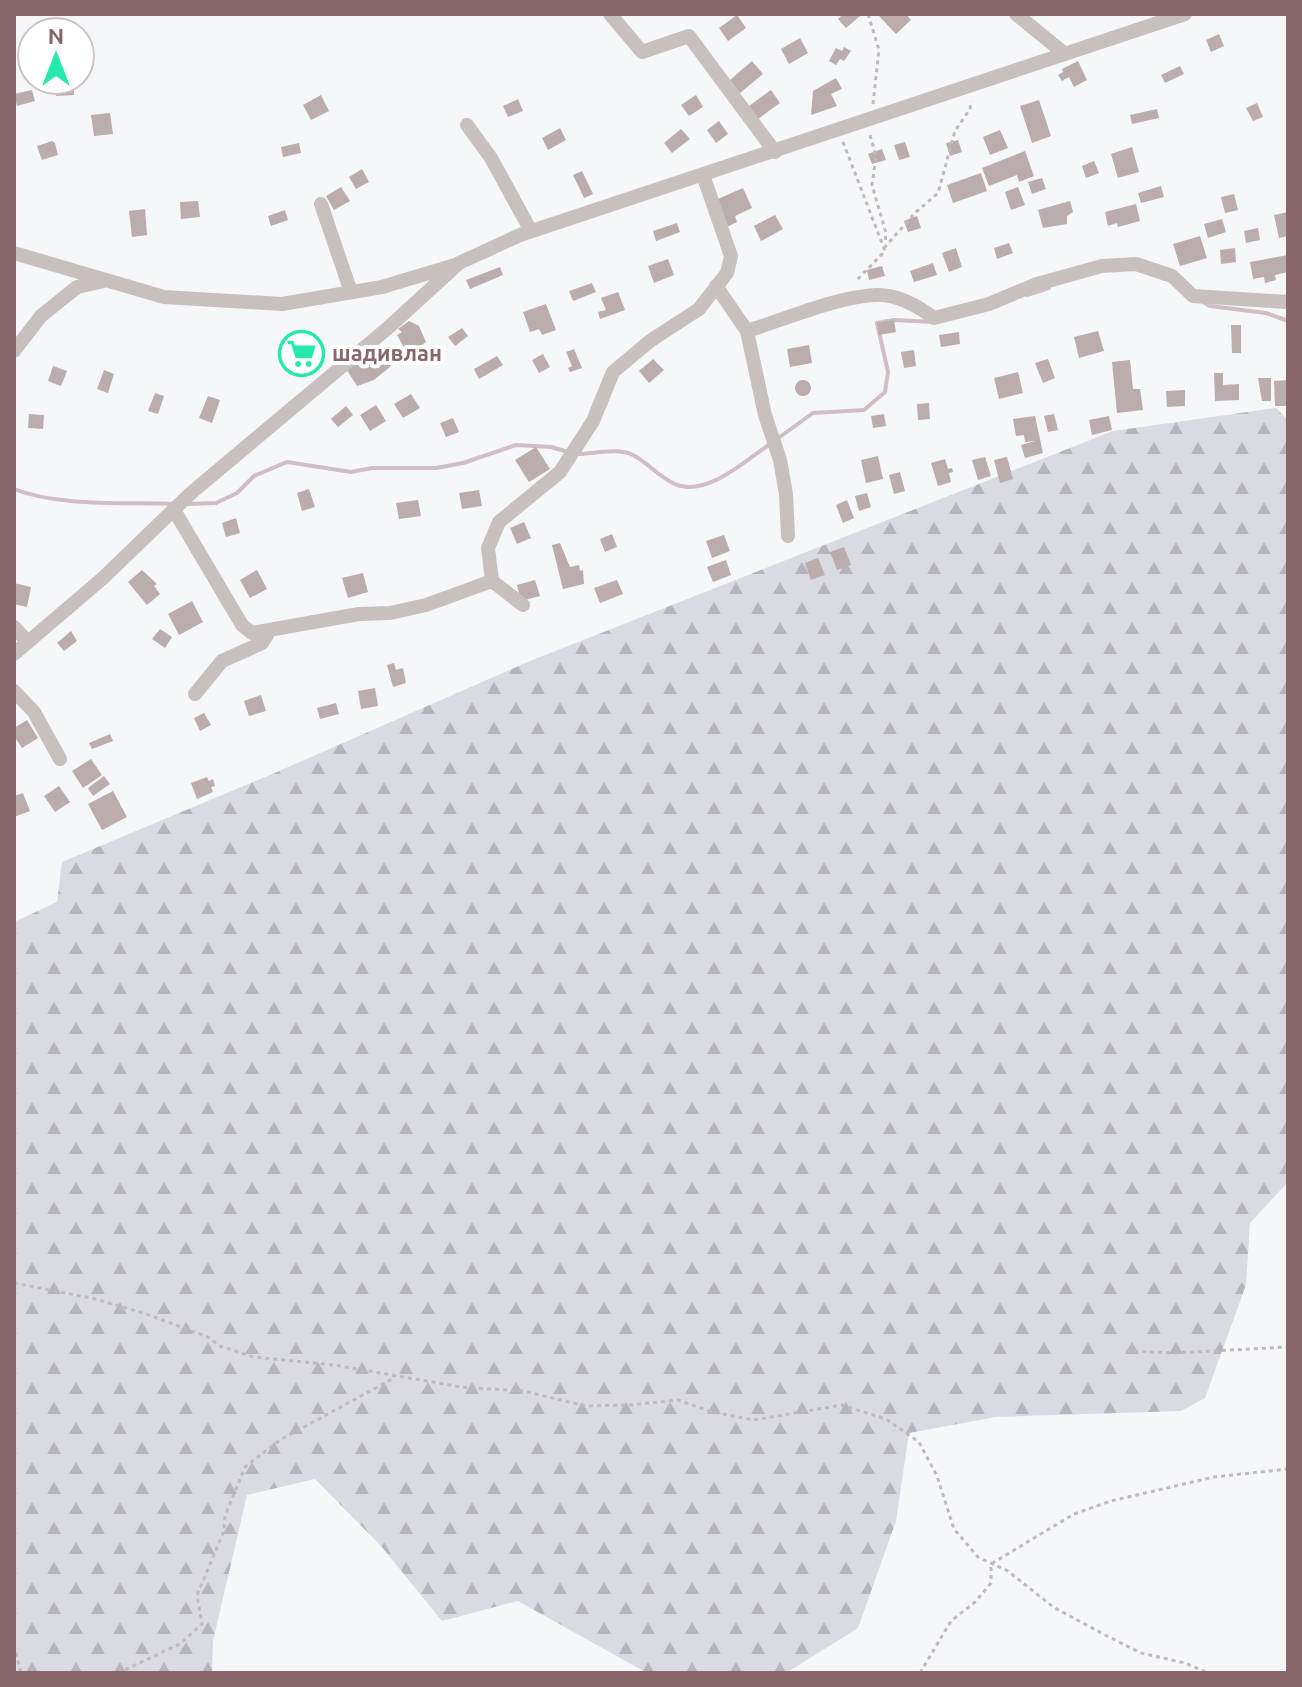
<svg xmlns="http://www.w3.org/2000/svg" width="1302" height="1687" font-family="Ubuntu,sans-serif">
<defs>
<pattern id="forest-firs" width="22" height="20" patternUnits="userSpaceOnUse" patternTransform="scale(2)"><rect width="22" height="20" fill="#dadae3"/><path d="M5 1l3.5 6h-7zM16 11l3.5 6h-7z" fill="#b7b5bc"/></pattern>
</defs>
<rect width="100%" height="100%" fill="#f6f7f9"/>
<path fill="url(#forest-firs)" d="M1276,408L1288,420V1182L1250,1223L1246,1285L1205,1398L1181,1411L996,1417L909,1433L896,1521L858,1628L786,1673H647L518,1601L442,1621L381,1546L315,1479L247,1495L213,1641L212,1673H14V922L57,902L62,862L270,775L530,661L1113,431Z"/>
<g fill="none" stroke-linecap="round" stroke-linejoin="round">
<path stroke="#cfbec3" stroke-width="4" d="M1027,295L1049,288
M1203,302L1210,306L1266,313L1288,321
M777,439L813,413L864,410L885,392L888,372L877,323L894,320L934,322
M577,454C594,454 618,447 633,455C647,462 659,477 675,484C706,498 746,460 770,444
M14,489C60,507 125,502 174,504
M187,504L216,503L237,493L254,476L287,462L351,472L372,468H436L463,463L516,445L551,447L568,452"/>
</g>
<path fill="#bbacad" d="M844,14H859L860,16L846,28L838,19Z
M882,14H906L911,20L896,34L879,16Z
M737,15L746,28L728,41L719,28Z
M1219,34L1224,46L1211,52L1206,40Z
M800,38L808,53L789,64L781,49Z
M844,47L851,51L844,61L840,59L836,65L829,61L836,48L842,51Z
M752,61L763,74L740,93L730,80Z
M1078,61L1087,80L1074,87L1069,77L1062,81L1058,75L1063,72L1062,69Z
M1180,66L1184,74L1165,83L1161,75Z
M836,78L842,89L831,94L837,106L811,115L813,91Z
M56,80H74V95L56,96Z
M32,90L35,101L17,106L14,94Z
M771,90L780,103L758,119L749,106Z
M321,95L329,111L311,120L303,105Z
M696,95L703,107L689,116L681,105Z
M518,99L523,111L508,117L503,106Z
M1039,100L1051,136L1032,143L1020,106Z
M1257,103L1263,117L1253,121L1246,108Z
M1157,109L1159,118L1132,124L1130,115Z
M110,113L113,134L94,136L91,115Z
M719,121L728,134L716,143L707,130Z
M560,128L566,140L548,150L542,138Z
M681,129L690,139L672,153L664,143Z
M1000,130L1008,148L990,155L983,137Z
M958,140L962,152L950,156L946,143Z
M52,141L55,143L58,155L42,160L37,146Z
M905,142L910,157L899,160L894,145Z
M299,143L301,153L283,157L281,147Z
M1132,147L1139,172L1118,178L1111,154Z
M882,149L886,160L872,164L868,154Z
M1025,151L1034,176L1019,182L1017,175L989,186L982,168Z
M1094,161L1099,173L1086,178L1082,166Z
M362,169L369,182L356,189L349,177Z
M582,171L593,194L584,198L573,175Z
M981,173L987,191L953,203L947,185Z
M1042,178L1046,189L1032,194L1028,182Z
M1161,186L1164,197L1141,203L1138,193Z
M341,187L350,201L334,210L326,196Z
M1018,187L1025,205L1011,210L1005,192Z
M743,188L752,208L735,216L737,222L723,229L711,202Z
M1234,194L1238,210L1225,213L1221,197Z
M198,201L200,217L181,219L180,202Z
M1070,201L1073,212L1067,216V224L1043,228L1038,210Z
M1136,204L1140,221L1118,227L1117,223L1108,226L1105,212Z
M145,209L147,235L132,237L129,211Z
M285,210L288,220L271,226L268,216Z
M1288,212V236L1279,238L1274,215Z
M775,215L783,229L761,241L754,226Z
M917,216L921,228L908,232L904,221Z
M1222,219L1226,232L1208,238L1204,224Z
M677,223L680,232L656,241L653,231Z
M1258,228L1260,240L1246,243L1244,231Z
M1200,236L1207,258L1180,266L1173,244Z
M1009,243L1013,253L997,259L994,248Z
M956,248L962,267L949,272L942,253Z
M1235,248L1236,262L1221,264L1220,250Z
M1288,255V272L1275,275L1276,280L1265,283L1264,277L1253,279L1250,262Z
M668,259L674,275L654,283L648,266Z
M933,263L937,275L914,282L910,271Z
M882,266L885,276L869,280L867,270Z
M500,267L503,275L470,289L466,280Z
M592,283L596,292L573,301L569,291Z
M618,292L625,310L600,319L598,312L606,310L601,298Z
M546,304L556,330L542,335L539,329L530,332L523,312Z
M894,320L896,332L879,335L877,323Z
M409,321L419,326L426,342L408,355L397,335L402,332L398,329Z
M1231,325H1241V353H1232Z
M462,328L468,336L455,346L448,337Z
M1098,331L1104,351L1079,358L1074,337Z
M959,332L960,344L941,347L939,335Z
M297,336L313,345L301,364L286,355Z
M375,344L391,366L374,380L357,386L345,367Z
M809,345L812,363L790,367L787,349Z
M574,349L582,368L570,372L568,368L572,366L566,352Z
M914,350L916,366L904,368L901,352Z
M543,354L550,367L539,373L532,360Z
M497,356L503,365L479,379L474,369Z
M653,359L664,370L649,383L639,371Z
M1048,359L1055,378L1043,383L1035,363Z
M1130,360L1133,389H1140L1143,410L1117,413L1112,362Z
M53,366L67,371L61,386L48,381Z
M104,370L114,374L108,393L97,389Z
M1018,372L1023,393L999,399L994,378Z
M1214,373H1223V385L1239,384V400L1215,401Z
M1258,378H1271V401H1262Z
M795 388a8 8 0 1 1 16 0a8 8 0 1 1-16 0Z
M1288,380V406H1275L1274,381Z
M1185,390V406L1167,407L1166,391Z
M155,393L164,396L158,414L148,411Z
M411,394L420,408L403,418L394,404Z
M208,396L220,400L212,423L199,418Z
M929,403L930,419L918,420L917,404Z
M376,405L386,421L370,431L360,415Z
M346,406L353,415L338,427L331,419Z
M29,414L44,415L43,429L28,428Z
M884,414L886,426L873,428L871,416Z
M1054,414L1058,430L1048,432L1044,416Z
M1035,416L1043,453L1025,458L1021,445L1035,441L1025,442L1024,435L1016,436L1013,419Z
M1109,416L1112,430L1092,435L1089,420Z
M453,418L459,432L446,437L440,423Z
M536,447L550,469L529,482L515,460Z
M878,456L883,479L866,483L861,460Z
M985,457L991,476L978,480L972,460Z
M1007,457L1013,479L1000,483L994,460Z
M945,459L948,469L952,468L953,472L949,473L951,482L938,486L931,463Z
M900,472L905,491L894,494L889,475Z
M309,489L315,507L302,511L297,493Z
M479,490L482,506L462,509L459,493Z
M867,493L871,507L859,511L855,496Z
M418,500L421,516L399,519L396,503Z
M847,500L854,518L843,523L836,505Z
M236,518L240,533L226,537L222,523Z
M524,522L531,538L517,544L510,528Z
M612,534L617,547L605,552L600,539Z
M724,535L730,551L712,558L706,541Z
M560,543L570,567L579,565L580,571L583,570L584,584L563,589L552,545Z
M844,547L851,565L837,570L830,552Z
M818,558L825,575L811,580L805,563Z
M726,560L731,575L713,582L707,567Z
M142,570L157,584L154,586L160,594L147,605L128,582Z
M257,570L267,589L250,598L240,580Z
M363,573L368,592L348,598L342,578Z
M535,580L540,596L521,601L517,585Z
M617,580L623,594L600,603L594,588Z
M14,583L31,587L27,607L14,604Z
M192,601L203,622L179,635L168,614Z
M160,629L172,637L165,648L152,639Z
M71,631L77,641L64,651L57,643Z
M394,663L396,670L403,668L406,683L393,687L387,665Z
M375,688L378,706L361,709L358,691Z
M261,695L266,711L249,716L244,701Z
M336,703L339,714L320,719L317,708Z
M204,713L211,725L200,731L194,718Z
M27,720L38,738L22,748L14,736V728Z
M110,734L113,741L92,749L89,743Z
M91,759L102,775L83,788L72,771Z
M104,776L110,784L93,796L88,788Z
M207,777L209,781L213,779L215,786L211,787L213,792L197,799L191,783Z
M59,786L70,802L55,812L44,796Z
M113,791L127,817L102,830L88,804Z
M23,793L30,811L14,817V796Z"/>
<g fill="none" stroke-linecap="round" stroke-linejoin="round">
<path stroke="#c0b9ba" stroke-width="3" stroke-dasharray="4 4" stroke-linecap="butt" d="M868,14L879,50L873,104
M870,135L876,156L872,185L886,233L885,244
M843,142L885,251L855,282
M884,248L916,212L938,193L955,131L970,109L971,101
M14,1283L96,1299L146,1314L208,1337L220,1346L254,1357L334,1365L461,1387L523,1391L586,1406L631,1405L678,1400L712,1412L754,1420L842,1405L886,1419L919,1442L937,1476L954,1529L978,1557L1008,1571L1053,1607L1109,1637L1141,1653L1185,1663L1208,1673
M1126,1351L1174,1353L1288,1347
M14,1645L21,1673
M118,1673L180,1644L202,1624L197,1595L224,1531L225,1516L245,1467L280,1440L394,1378
M920,1673L951,1621L975,1602L991,1583V1564L1074,1514L1111,1501L1214,1477L1288,1469"/>
<path stroke="#c8bfbf" stroke-width="14" d="M610,14L642,52L689,36L775,152
M1016,14L1065,54
M467,125L491,158L531,231
M321,204L351,292
M14,253L164,297L282,304L382,287L455,265
M716,286L747,331L765,415L780,460L786,494L788,536
M747,331C786,319 835,297 876,295C896,294 918,306 934,318L989,304L1037,284L1102,266L1136,264L1172,276L1193,296L1288,302
M14,351L41,316L77,287L104,281
M174,510L242,625L252,633L359,614L390,613L426,605L492,581
M523,605L492,581L488,548L499,522L560,472L593,421L613,372L650,341L699,309L727,273L731,256L703,175
M14,627L28,642
M14,654L103,578L191,493L389,327L459,263L520,235L1185,14
M14,691L34,712L60,759
M195,694L222,661L262,643L270,630"/>
</g>
<defs>
<symbol id="supermarket-ring" viewBox="-11 -11 22 22"><circle r="9.5" fill="#fff" stroke="#24eaae" stroke-width="1.5"/><path d="M-6-5.5h2.5l.6 2H6L4.5 2H-2.5L-4.4-4H-6ZM-1.5 3.2a1.3 1.3 0 1 0 .1 0ZM3 3.2a1.3 1.3 0 1 0 .1 0Z" fill="#24eaae"/></symbol>
</defs>
<g fill-rule="evenodd">
<use href="#supermarket-ring" x="276" y="328" width="51" height="51"/>
</g>
<g text-anchor="middle" stroke-width="8" stroke-linejoin="round" paint-order="stroke">
<g font-size="22" font-weight="bold" fill="#886669" stroke="#fff" text-anchor="start">
<text x="332" y="361">шадивлан</text>
</g>
</g>
<rect width="1302" height="1687" fill="none" stroke="#886669" stroke-width="32"/>
<g transform="translate(56 56)"><circle r="38" fill="#ffffff" stroke="#cfc2c3" stroke-width="2"/>
<path d="M0-6L14 30L0 20L-14 30Z" fill="#24eaae"/>
<text y="-12" font-size="22" font-weight="bold" text-anchor="middle" fill="#886669">N</text>
</g>
</svg>
